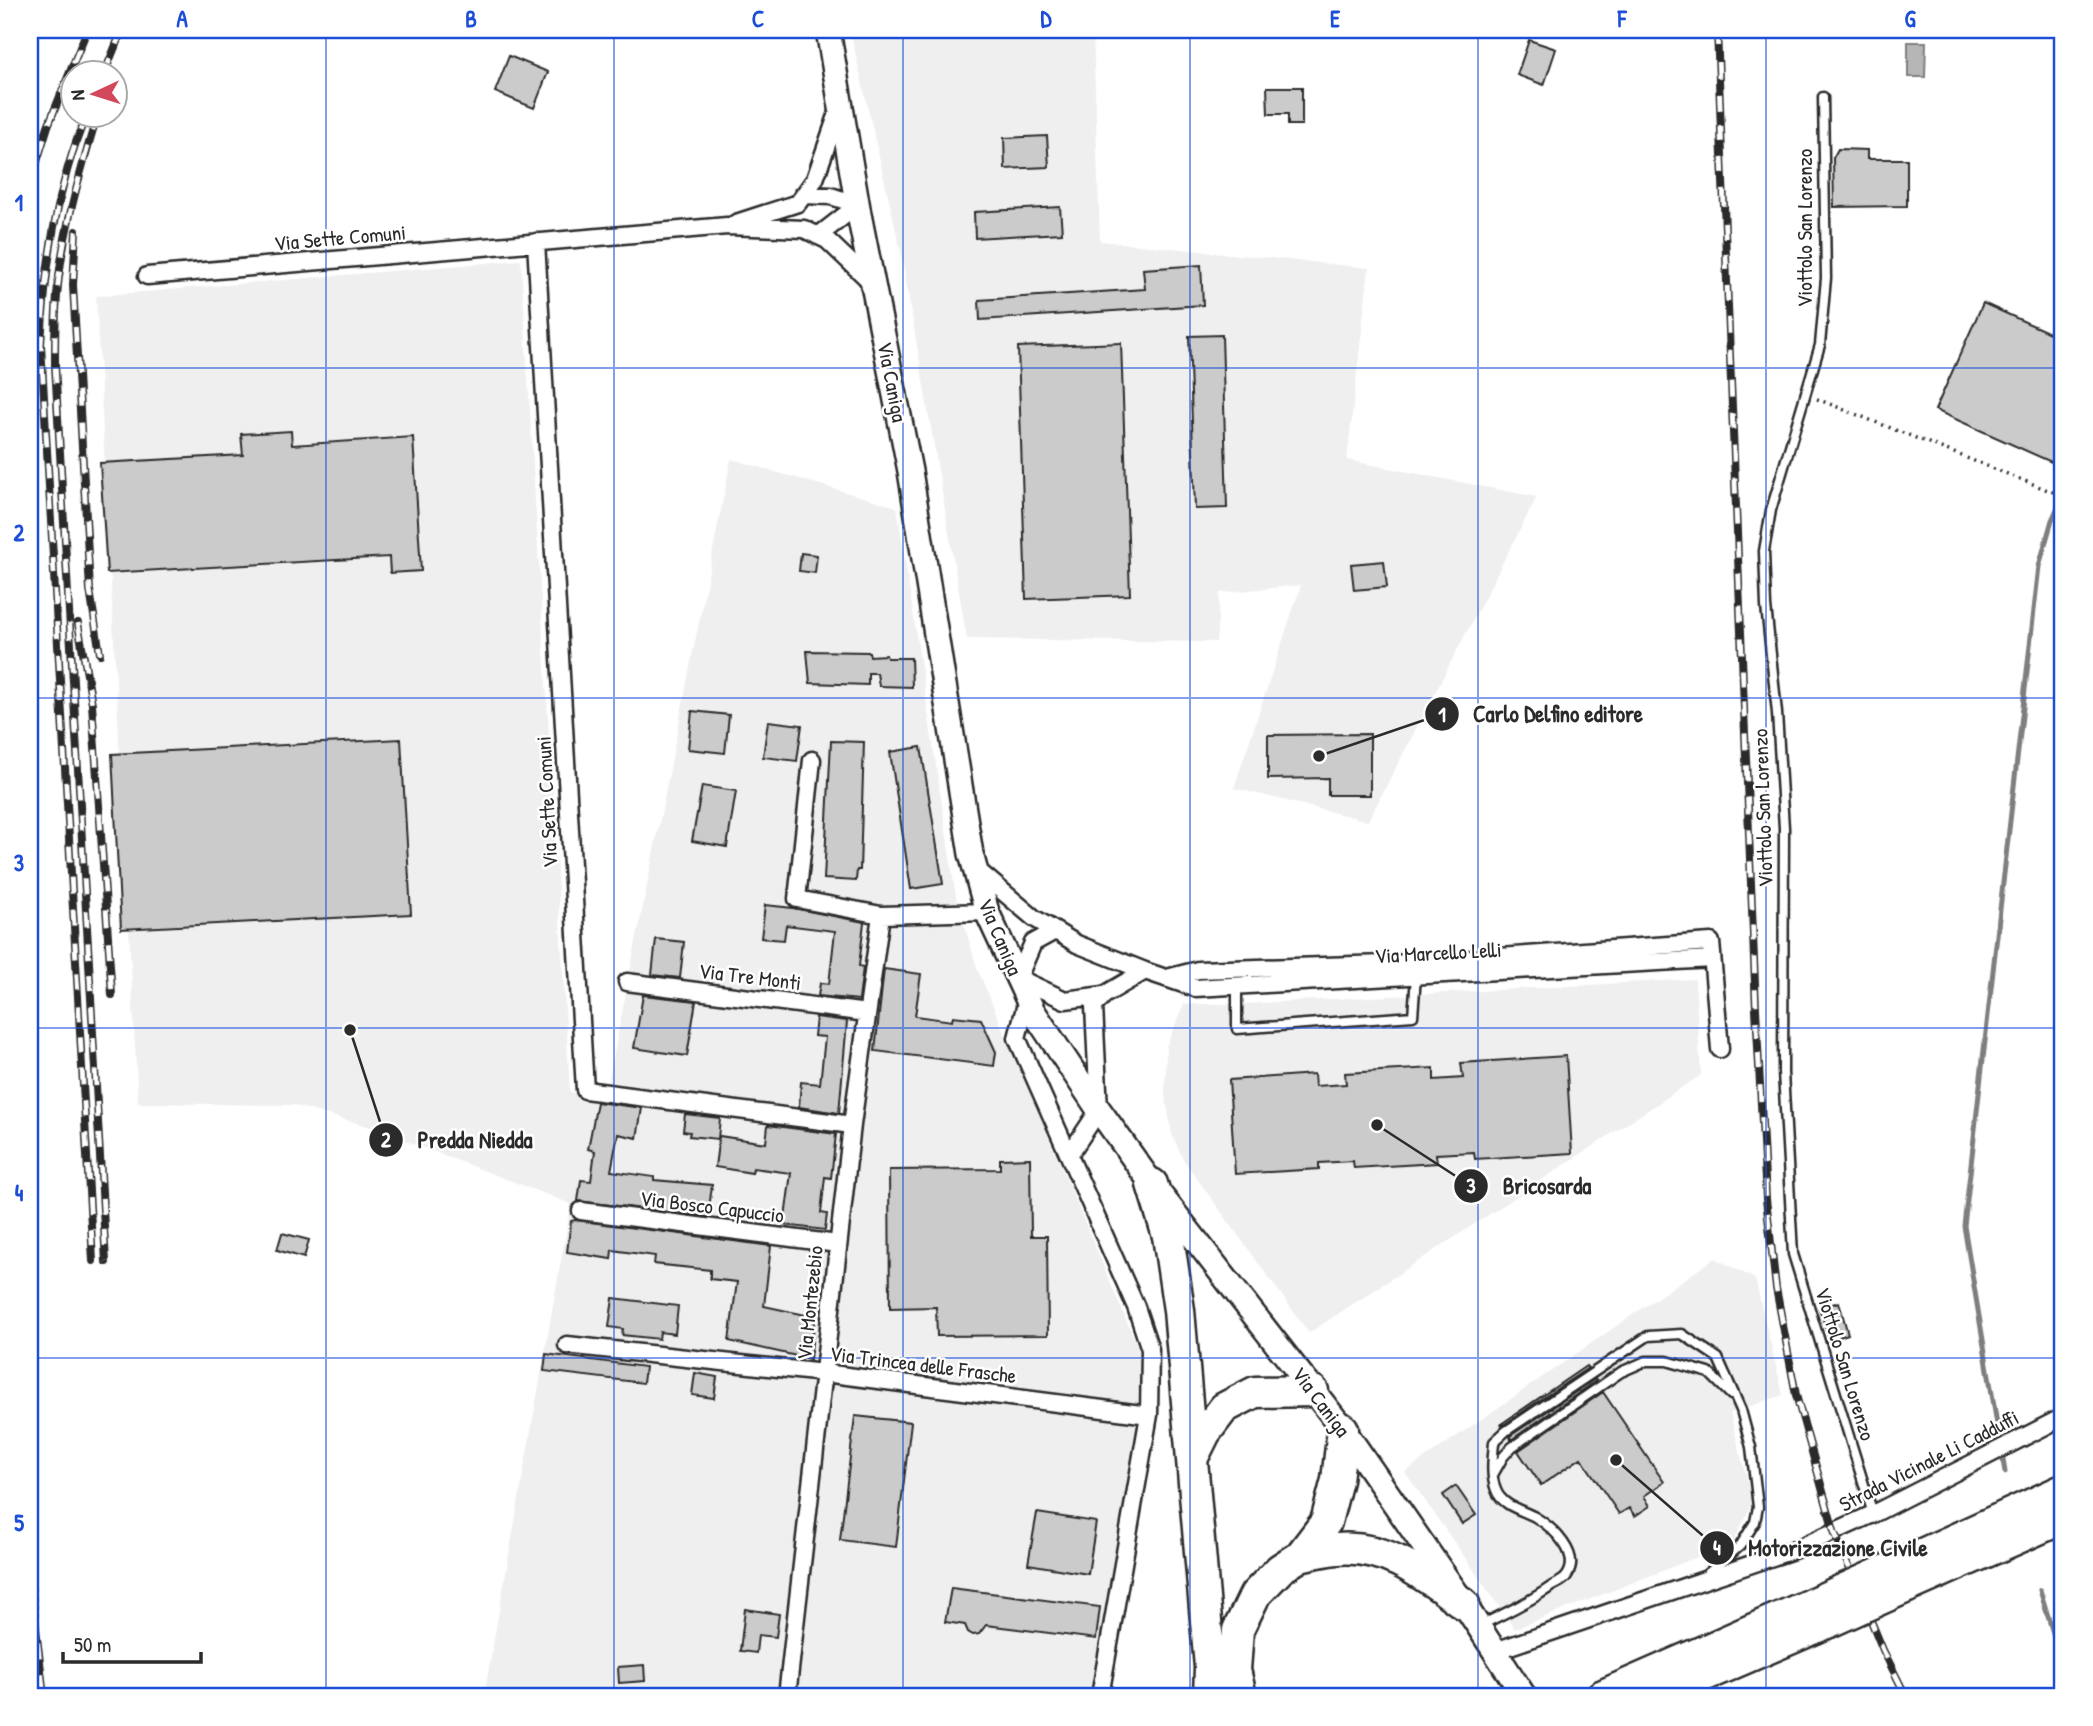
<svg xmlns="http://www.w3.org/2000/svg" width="2093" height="1726" font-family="'Patrick Hand',sans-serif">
<rect width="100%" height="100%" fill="#fff"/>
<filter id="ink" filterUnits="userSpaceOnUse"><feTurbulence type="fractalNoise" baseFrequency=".0143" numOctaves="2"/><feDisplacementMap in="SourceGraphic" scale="14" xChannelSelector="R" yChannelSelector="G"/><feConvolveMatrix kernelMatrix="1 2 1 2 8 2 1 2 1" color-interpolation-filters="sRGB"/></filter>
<g filter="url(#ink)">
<path fill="#efefef" d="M850,30H1093L1100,241L1369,268L1347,460L1537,497L1368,821L1234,788L1301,585L1220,593L1216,642L967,639L901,252Z
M521,260L570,1092L605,1099L731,459L897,507L956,897L977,968L1141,1355L1136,1431L1091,1696H484L571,1204L367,1126L293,1105L138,1103L96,296Z
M1695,979L1701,1075L1309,1333L1183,1159L1172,1134L1165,1095L1166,1047L1184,1004H1245Z
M1715,1258L1755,1279L1783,1395L1730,1413L1753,1502L1733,1543L1515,1629L1405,1472Z"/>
<path fill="#b6b6b6" stroke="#7e7e7e" stroke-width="2" d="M1908,42H1926L1925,77H1908Z"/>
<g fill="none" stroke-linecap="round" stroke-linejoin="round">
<path stroke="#7e7e7e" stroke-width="5" d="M2005,1472L1964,1226L2039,566L2052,520L2063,496
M2040,1590L2063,1666"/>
</g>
<path fill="#cbcbcb" stroke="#2b2b2b" stroke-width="2" d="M1529,40L1556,49L1544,85L1517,75Z
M509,56L548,72L534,108L495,92Z
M1267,87H1302V125H1288V114H1268Z
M1047,136L1049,167L1005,169L1004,138Z
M1838,149L1867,150V159H1907V206L1834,207L1833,158Z
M1060,207L1062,233L975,238L974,212Z
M1201,265L1203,305L980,320L979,300L1145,289L1143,269Z
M1983,303L2063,339V452L2058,465L1935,410Z
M1222,335L1227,508L1195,509L1189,336Z
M1121,343L1130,595L1026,599L1018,347Z
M291,431L292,445L413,437L421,571L390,573L389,557L107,573L100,463L243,455L241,434Z
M801,553L817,555L815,573L799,571Z
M1384,561L1387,587L1354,590L1351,564Z
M807,651L869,652L870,656L886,655L887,658H911L912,687L879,686L877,673H868V685L810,683Z
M692,711L729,715L725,753L688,749Z
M768,721L802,725L797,761L763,757Z
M1370,734V795H1328V778L1268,779V735Z
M401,739L411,914L121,929L112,754Z
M831,741L864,742L860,870H857L856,881L824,879Z
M921,747L943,884L911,889L890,752Z
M702,786L736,791L727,847L692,841Z
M765,905L793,908L864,922L859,966L863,967L859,1000L818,996L820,983L829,984L835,931L786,925L784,940L761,938Z
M656,939L684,942L680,978L652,975Z
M884,969L921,974L915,1016L952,1021L953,1016L981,1019L996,1052L994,1066L875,1051Z
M643,995L696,1001L687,1056L634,1048Z
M816,1017L847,1021L839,1113L799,1107L801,1082L820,1084L825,1037L814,1036Z
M1566,1056L1572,1153L1475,1159L1474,1152L1436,1154L1437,1163L1354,1168L1353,1161L1319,1163V1169L1235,1174L1229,1080L1314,1074L1315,1086L1346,1084L1345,1073L1434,1068V1080L1463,1078L1461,1063Z
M597,1102L642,1108L637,1138L618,1134L611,1171L654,1177V1180L712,1185L708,1217L578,1201L581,1180L591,1181L595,1151L588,1149Z
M685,1114L720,1118L718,1139L689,1136L690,1132L683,1131Z
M768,1125L836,1134L831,1178L825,1177L821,1213L827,1214L825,1230L784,1225L791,1173L753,1168L752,1173L715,1167L719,1136L766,1143Z
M1030,1158L1031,1236H1047L1048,1335L937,1336L936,1307L890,1308L889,1170L1000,1169V1159Z
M575,1220L771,1246L764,1306L815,1317L810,1359L729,1341L737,1282L710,1279V1270L654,1264L655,1256L612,1250L611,1259L567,1252L571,1221Z
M282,1233L309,1240L304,1258L277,1250Z
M613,1298L678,1306L675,1334L660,1332L659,1339L622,1335L623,1329L609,1327Z
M1839,1302L1848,1334L1830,1340L1819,1308Z
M546,1354L645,1367L643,1383L544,1371Z
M1586,1366L1588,1368L1502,1426L1501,1424Z
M695,1373L717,1377L714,1398L692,1395Z
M1595,1379L1596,1381L1511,1440L1510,1436Z
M1603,1392L1664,1482L1644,1496L1650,1506L1635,1516L1629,1508L1619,1514L1581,1458L1541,1485L1518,1451Z
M855,1416L911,1422L896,1547L840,1540Z
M1456,1486L1476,1515L1462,1524L1443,1495Z
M1037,1513L1096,1522L1088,1574L1028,1564Z
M951,1588L1100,1607L1096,1639L986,1625L979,1634L973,1635L968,1632L965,1625L945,1622Z
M745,1609L779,1614L776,1637L758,1635L756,1653L740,1651Z
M644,1665L645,1681L619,1683L618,1667Z"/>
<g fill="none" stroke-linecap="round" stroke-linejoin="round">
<defs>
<path id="lane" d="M1823,97L1826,278L1820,345L1771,510L1764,551L1766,606L1777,713L1784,828L1783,1072L1793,1254L1873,1514
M1237,986V1029L1413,1016L1416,976
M1494,1473L1503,1457L1512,1447L1621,1372L1646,1361H1667L1709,1373L1731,1395
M1481,1625C1505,1613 1530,1602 1552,1586C1556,1584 1563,1581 1566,1577C1583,1555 1552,1527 1535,1517C1522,1510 1502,1506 1496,1490C1490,1475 1493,1457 1494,1442L1506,1431L1648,1336L1682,1334L1718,1358L1741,1410L1751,1447L1758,1507L1755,1522L1740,1546L1707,1574"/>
<path id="street" d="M803,195L831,196L858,205L818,236
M736,223L798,203L815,179L840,107
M536,242L585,1090L852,1125
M147,276L727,226L804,229L827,240L872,283
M812,760L797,899L881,915
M975,868L1034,918L1077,944L1145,971L1195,988L1712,959
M1055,931L1033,943L1018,978L1065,1000L1104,995
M1167,978L1198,970L1416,963L1711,942L1720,1049
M627,982L867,1013
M1027,1000L1017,1038L1136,1307L1150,1349L1149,1415L1100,1696
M1069,1155L1099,1110L1094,1006L1104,995L1145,971
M581,1211L838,1244
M567,1345L824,1373L1149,1415
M1495,1651L1796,1549L1873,1514L2063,1417
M787,1696L852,1125L881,915L987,912"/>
<path id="secondary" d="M828,30L859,214L910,471L971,854L987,912L1033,1011L1099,1110L1152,1184L1343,1429L1464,1604L1524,1696"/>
<path id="highway" d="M1152,1184L1168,1236L1179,1310L1210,1667L1209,1696
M1193,1457L1205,1433L1224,1408L1255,1392L1313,1391
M1300,1556C1312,1553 1325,1550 1337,1549C1387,1544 1426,1577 1464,1604
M1896,1566L2063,1490
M1907,1587L2063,1518
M1241,1696L1235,1670L1238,1630L1255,1595L1280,1569L1300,1556L1326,1522L1337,1480L1343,1429
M1601,1696L1813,1603
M1657,1696L1827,1623"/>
</defs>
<use href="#lane" stroke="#2b2b2b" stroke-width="13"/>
<use href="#street" stroke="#2b2b2b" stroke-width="21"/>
<use href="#secondary" stroke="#2b2b2b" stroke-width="28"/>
<use href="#highway" stroke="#2b2b2b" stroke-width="35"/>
<path stroke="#2b2b2b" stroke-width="3.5" stroke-dasharray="2 5" stroke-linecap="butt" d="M1817,399L2063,496"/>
<use href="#lane" stroke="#fff" stroke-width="8"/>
<use href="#street" stroke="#fff" stroke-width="16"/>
<use href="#secondary" stroke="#fff" stroke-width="23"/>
<use href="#highway" stroke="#fff" stroke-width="30"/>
<defs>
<path id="rail" d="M1717,30L1756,1009L1766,1199L1776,1288L1796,1395L1834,1531L1883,1650L1906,1696
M104,74L122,30
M86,116C56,188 45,267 41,345L93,1261
M97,116C78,179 59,245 56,311C55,329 55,347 55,365L106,1262
M30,184L48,126L87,30
M76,231L73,285L90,590L100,654
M78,623L92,704L112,995
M30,1578L44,1696"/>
</defs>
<use href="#rail" stroke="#2b2b2b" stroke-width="8"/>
<use href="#rail" stroke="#fff" stroke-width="5" stroke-dasharray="16" stroke-linecap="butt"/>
<defs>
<path id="highway-bridge" d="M1813,1603L1896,1566
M1827,1623L1907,1587"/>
</defs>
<use href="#highway-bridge" stroke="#2b2b2b" stroke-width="35" stroke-linecap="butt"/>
<use href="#highway-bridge" stroke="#fff" stroke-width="30"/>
</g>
</g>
<path fill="none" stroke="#1d4ed8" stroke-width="2" stroke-opacity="0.55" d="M326,30V1696M614,30V1696M903,30V1696M1190,30V1696M1478,30V1696M1766,30V1696M30,368H2063M30,698H2063M30,1028H2063M30,1358H2063"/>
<g text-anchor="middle" stroke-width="5" stroke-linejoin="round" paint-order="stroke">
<g font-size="21" fill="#2b2b2b" stroke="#fff">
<text transform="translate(1805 228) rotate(-90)" y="7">Viottolo San Lorenzo</text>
<text transform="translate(340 238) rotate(-5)" y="7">Via Sette Comuni</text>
<text transform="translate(892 382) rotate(79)" y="7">Via Caniga</text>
<text transform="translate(547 802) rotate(-93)" y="7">Via Sette Comuni</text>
<text transform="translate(1763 808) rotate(-92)" y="7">Viottolo San Lorenzo</text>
<text transform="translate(1000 937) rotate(67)" y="7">Via Caniga</text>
<text transform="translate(1438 953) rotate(-3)" y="7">Via Marcello Lelli</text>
<text transform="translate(750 977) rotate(7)" y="7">Via Tre Monti</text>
<text transform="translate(712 1207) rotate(7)" y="7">Via Bosco Capuccio</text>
<text transform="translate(810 1303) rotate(-84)" y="7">Via Montezebio</text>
<text transform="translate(1845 1364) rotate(73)" y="7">Viottolo San Lorenzo</text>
<text transform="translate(923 1365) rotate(7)" y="7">Via Trincea delle Frasche</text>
<text transform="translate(1321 1402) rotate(53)" y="7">Via Caniga</text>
<text transform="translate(1929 1461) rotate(-27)" y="7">Strada Vicinale Li Cadduffi</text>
</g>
</g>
<path fill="none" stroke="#2b2b2b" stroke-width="2.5" d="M1319 756L1442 714M350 1030L386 1140M1377 1125L1471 1186M1616 1460L1717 1548"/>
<g fill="#2b2b2b" stroke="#fff" stroke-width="2.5">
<circle cx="1319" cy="756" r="7"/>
<circle cx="350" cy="1030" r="7"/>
<circle cx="1377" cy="1125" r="7"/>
<circle cx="1616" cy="1460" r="7"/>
<circle cx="1442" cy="714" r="18"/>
<circle cx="386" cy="1140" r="18"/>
<circle cx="1471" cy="1186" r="18"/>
<circle cx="1717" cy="1548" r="18"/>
</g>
<g font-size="21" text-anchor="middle" font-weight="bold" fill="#fff">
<text x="1442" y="722">1</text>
<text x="386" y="1147">2</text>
<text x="1471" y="1193">3</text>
<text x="1717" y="1555">4</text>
</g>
<g font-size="23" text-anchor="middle" font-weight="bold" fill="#2b2b2b" stroke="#fff" stroke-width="5" stroke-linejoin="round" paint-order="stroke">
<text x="1558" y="722">Carlo Delfino editore</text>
<text x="475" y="1148">Predda Niedda</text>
<text x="1547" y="1194">Bricosarda</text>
<text x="1838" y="1556">Motorizzazione Civile</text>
</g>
<rect width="2093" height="1726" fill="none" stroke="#fff" stroke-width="77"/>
<g transform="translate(94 94) rotate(266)"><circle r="33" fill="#ffffff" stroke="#aaaaaa" stroke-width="2"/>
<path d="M0-5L12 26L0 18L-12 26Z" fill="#d1495b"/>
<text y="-10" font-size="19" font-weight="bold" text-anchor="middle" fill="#2b2b2b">N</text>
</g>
<path d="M63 1652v10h138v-10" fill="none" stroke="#2b2b2b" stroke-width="3.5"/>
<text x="74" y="1652" font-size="21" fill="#2b2b2b" stroke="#ffffff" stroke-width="5" paint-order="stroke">50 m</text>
<rect x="38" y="38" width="2016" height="1650" fill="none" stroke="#1d4ed8" stroke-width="2.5"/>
<g font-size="23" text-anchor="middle" font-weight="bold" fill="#1d4ed8">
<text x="182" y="27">A</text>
<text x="471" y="27">B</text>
<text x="758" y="27">C</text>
<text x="1046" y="27">D</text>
<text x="1335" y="27">E</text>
<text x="1622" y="27">F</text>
<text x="1910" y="27">G</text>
<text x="19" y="211">1</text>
<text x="19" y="541">2</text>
<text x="19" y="871">3</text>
<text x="19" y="1201">4</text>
<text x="19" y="1531">5</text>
</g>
</svg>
